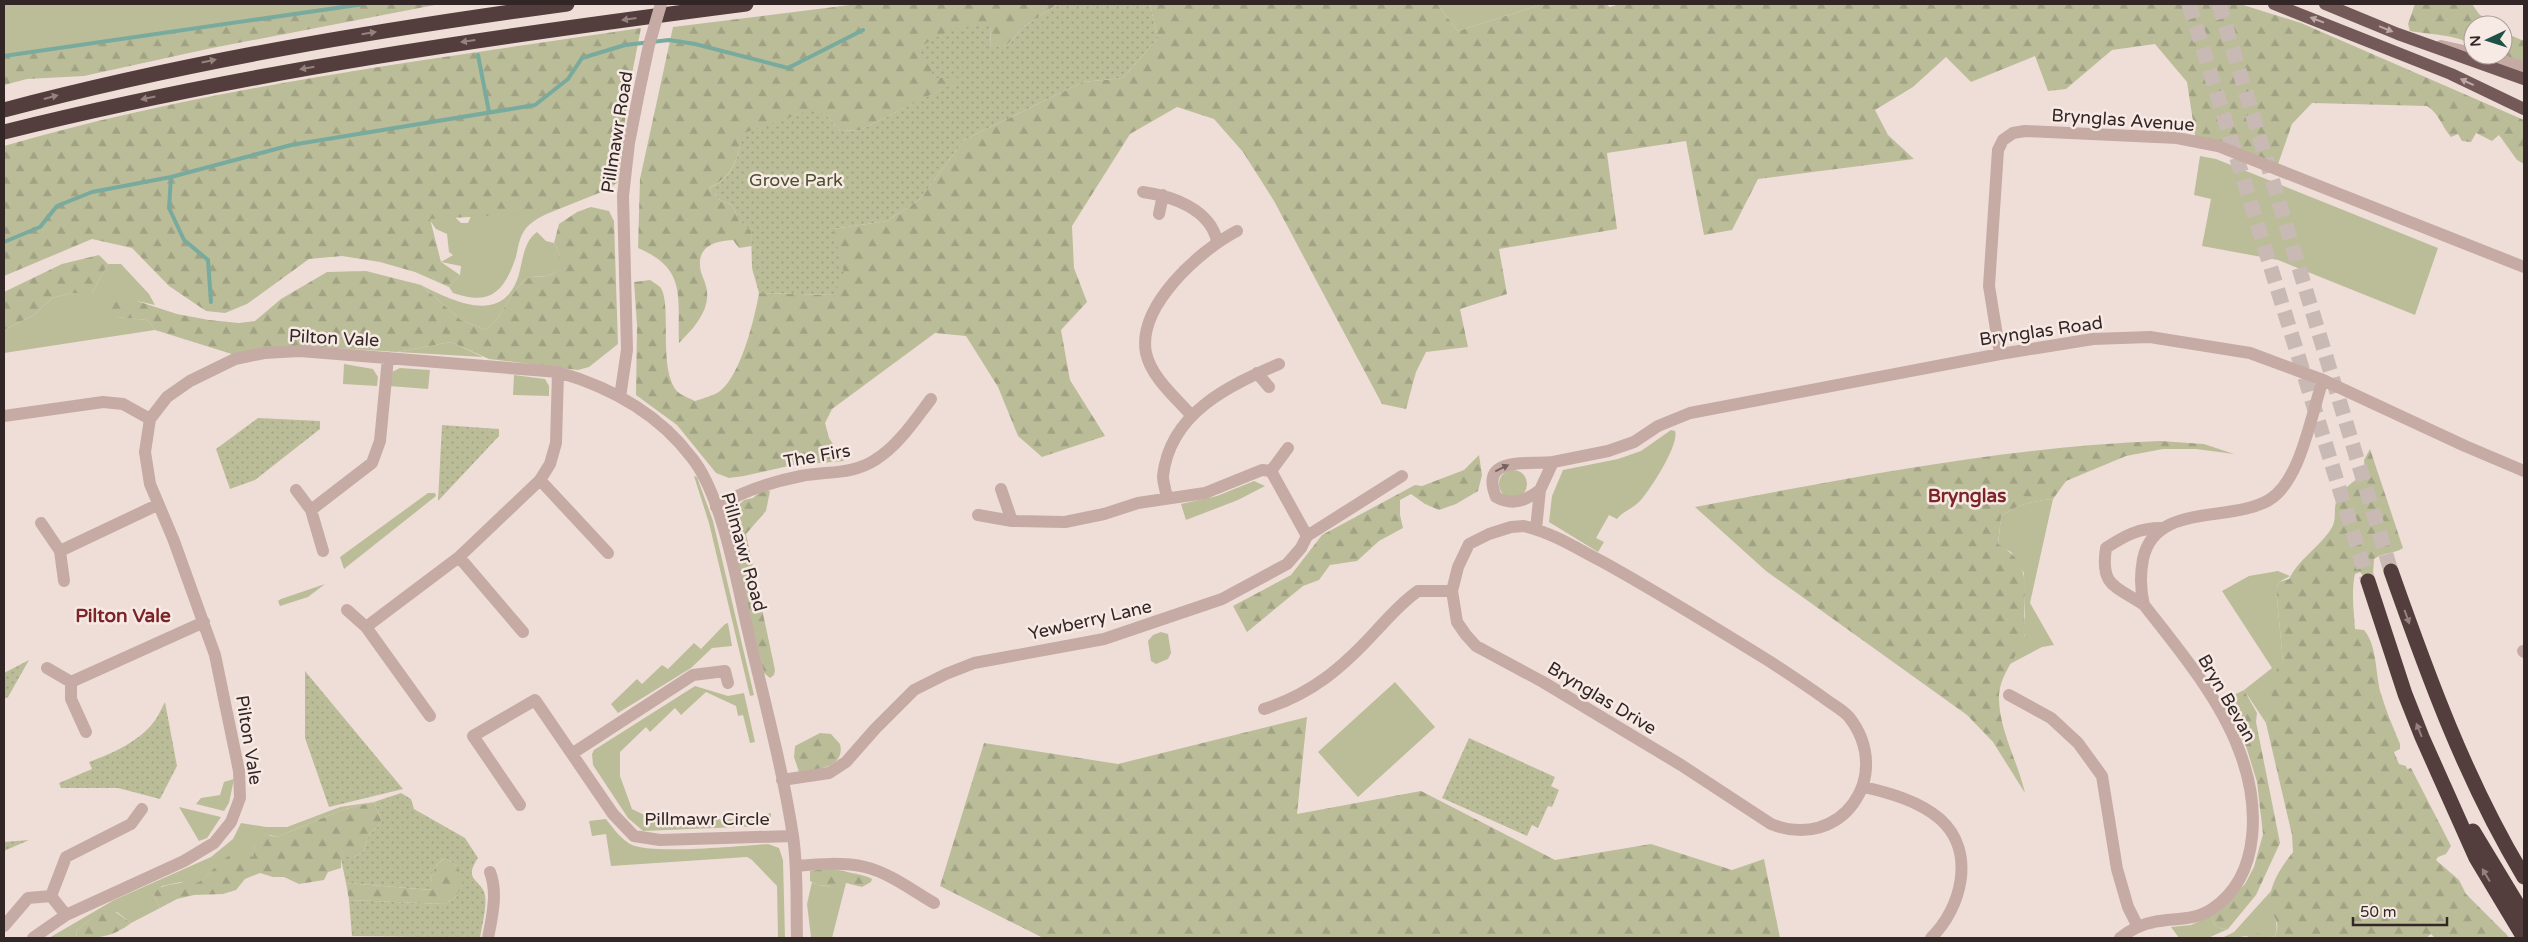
<svg xmlns="http://www.w3.org/2000/svg" width="2528" height="942" font-family="'Varela Round',sans-serif">
<defs>
<pattern id="forest-firs" width="22" height="20" patternUnits="userSpaceOnUse" patternTransform="scale(1.25)"><rect width="22" height="20" fill="#bbbd99"/><path d="M5 1l3.5 6h-7zM16 11l3.5 6h-7z" fill="#a1a284"/></pattern>
<pattern id="park-dots" width="8" height="8" patternUnits="userSpaceOnUse" patternTransform="scale(1.25)"><rect width="8" height="8" fill="#bbbd99"/><path d="M2 2h.1M6 6h.1" fill="none" stroke="#a1a284" stroke-width="1.8" stroke-linecap="round"/></pattern>
</defs>
<rect width="100%" height="100%" fill="#efded8"/>
<path fill="#bbbd99" d="M4,4H364L4,56Z
M1437,4H1543L1458,31Z
M2200,156L2216,159L2438,248L2415,315L2278,260L2202,246L2211,199L2194,195Z
M537,209L549,213C540,217 530,222 524,231C519,239 518,248 516,257C504,292 490,306 453,293L449,287L460,275L461,266L441,262L453,255L449,252L447,234L436,229L429,219L453,215L461,223H468L471,216Z
M537,232L546,241L554,243L559,252L561,269C558,271 554,274 550,275C540,279 534,273 524,281C508,295 503,317 486,330L461,320L421,285C453,301 504,327 519,274C523,259 524,241 537,232Z
M108,264H121L149,294L155,305L137,301L117,317L147,320L155,330L4,353V330L34,315L52,298L71,293H92Z
M451,342L483,357L397,352Z
M344,364L373,369L378,377L377,386L343,384Z
M400,368L430,370L428,389L389,386L392,372Z
M514,375L545,379L549,386V396L513,395Z
M1671,430L1675,431C1680,444 1649,492 1639,502C1632,509 1622,512 1617,519L1609,515L1596,538L1604,542L1598,552L1549,522L1552,496L1563,470L1618,459L1641,451Z
M1499 484a14 14 0 1 1 28 0a14 14 0 1 1-28 0Z
M694,476L697,477L713,521L754,695L750,696L709,523Z
M1254,481L1265,486L1238,500L1186,520L1181,504L1217,496Z
M428,493H435L436,496L344,569L340,557Z
M2053,499L2030,603L2054,645L2042,647L2008,665L2025,635L2024,573L2011,552L1998,545L2001,517C2016,504 2034,501 2053,499Z
M2278,571L2290,576L2279,582L2276,588L2283,662L2266,723L2244,690L2272,668L2222,591L2249,576Z
M325,584L308,597L280,606L278,601L281,599Z
M728,623L732,646L712,648L691,668L618,713L611,704L637,679L642,684L662,665L668,669L694,643L701,649L725,624Z
M1161,632L1168,634L1171,653L1168,659L1156,664L1151,661L1148,641L1153,635Z
M1395,682L1435,727L1358,797L1318,752Z
M695,686L728,696L744,693L755,742L750,743L743,715L738,716L736,706L706,692L681,715L675,708L650,732L646,727L620,752V776L632,809L655,820H660L744,819L771,813V818L767,826L643,831L628,818L593,765L592,754L594,750Z
M234,779L229,803L224,811L196,804L201,798L220,795L224,782Z
M374,802L342,810L277,837L270,835L255,845L253,857L217,866L198,884L188,885L182,882L162,886L154,895L160,908L131,923L117,912L89,920L76,931L77,938H49L114,900L211,857L233,839L241,823L266,827H287L340,807Z
M179,807L221,817L207,838L199,841Z
M606,819C613,828 620,838 630,844C650,855 740,846 768,844L779,848L783,860L785,938H778L777,886L752,860L747,857L611,866L606,834L592,836L589,821Z
M812,882C822,888 835,887 846,883L832,938L811,937L807,904Z
M2272,890C2268,908 2281,920 2275,937C2254,933 2242,938 2222,938L2234,932Z
M2211,916C2214,926 2217,929 2228,929L2208,938H2179L2171,927L2191,925Z"/>
<path fill="url(#forest-firs)" d="M364,4H440L212,48L84,76L27,79L4,85V56Z
M858,4H1058L1025,26L1007,45L990,49L991,26L965,78L860,130L840,131L827,116L742,134C739,158 732,178 709,188L720,200L732,205L739,220L751,230L752,246L739,248L733,240C714,241 695,247 701,272C704,281 708,287 707,298C706,315 691,331 679,343C677,298 688,269 638,248L640,179L673,27Z
M1150,4H1437L1458,31L1543,4H1606L1610,7L1620,4H2240L2301,23L2524,120V164L2517,160L2499,135L2492,141L2476,133L2471,142L2462,141L2458,134L2451,137C2442,127 2439,113 2427,106L2312,103L2292,124L2276,170L2196,141L2187,82L2155,44L2112,50L2066,89L2048,91L2035,56L1971,82L1946,57L1913,87L1875,110L1888,135L1914,159L1758,179L1732,230L1704,235L1686,141L1607,153L1617,229L1499,249L1507,294L1460,309L1468,347L1426,352L1416,372L1406,409L1382,404L1274,201L1243,152L1214,119L1177,107L1130,134L1072,226L1074,268L1087,302L1061,330L1070,380L1105,436L1042,457L1018,436L998,387L966,336L935,333L832,409L825,423L829,438L844,461L793,465L744,476L729,478L716,473L677,425L636,395L637,325L634,282L650,280C653,282 657,284 660,287C673,302 657,371 678,392C682,396 690,398 695,401C703,398 714,396 720,391C741,375 755,317 759,293L834,295L833,229L887,221L920,199L964,140L1083,82L1123,78L1158,38Z
M2415,4H2472L2479,14L2494,25H2473V45C2455,34 2431,35 2410,31L2408,24Z
M641,28L628,94L618,182L609,189L549,213L430,219L441,262L460,275L449,287L415,272L380,262L342,256L309,259L247,304L225,313L206,311L169,286L132,248L92,239L4,276V146C212,86 427,60 641,28Z
M2503,32L2524,41V60L2519,61L2503,55Z
M591,207L609,211L614,221L618,344L589,367L578,370L489,359L451,342L397,352L305,346L235,355L155,330L147,320L106,316L102,312L101,307L105,302L137,301L177,314L209,320L239,323L255,321L281,299L327,272L366,271L421,285L461,320L486,330C503,317 508,295 524,281C534,273 540,279 550,275C554,274 558,271 560,269L559,252L554,243L559,224L577,212Z
M99,255L108,264L92,293H71L52,298L34,315L4,330V292L62,264Z
M2160,441L2204,444L2234,454L2196,449H2163L2126,456L2066,481L2053,499C2034,501 2016,504 2001,517L1998,544C2030,563 2025,581 2024,614C2024,621 2027,630 2024,637C2017,659 1998,675 1999,700C2000,732 2018,762 2025,793L1993,742L1967,715L1766,571L1695,507C1849,478 2003,447 2160,441Z
M2370,449L2403,548C2394,554 2384,552 2374,559L2373,574L2363,576L2360,572L2355,574C2351,593 2354,611 2355,629L2364,630C2378,647 2375,674 2381,694C2386,711 2393,727 2400,744V749L2394,752L2399,764L2406,766L2407,769L2411,768L2451,846L2446,854L2438,857L2436,860L2459,880L2466,894L2508,936V938H2435L2431,934L2426,938H2244L2256,933L2275,937C2280,922 2276,923 2272,910C2264,891 2282,866 2293,852L2292,835L2266,723L2277,668L2283,662L2276,588L2279,582L2289,579C2298,560 2317,549 2329,532C2338,520 2333,514 2336,502C2339,490 2356,481 2365,472L2364,460Z
M1479,455L1482,475L1478,491L1456,504L1439,510L1425,504L1411,494L1400,500V515L1403,528L1379,541L1357,561L1330,565L1319,580L1303,586L1247,632L1233,606L1291,575L1322,535L1415,485L1422,486L1464,470Z
M762,490L770,491L766,511L746,534L775,670L774,675L770,678L764,673L726,517L744,500L753,498Z
M2244,690L2257,713L2256,722L2280,843L2256,895L2228,929C2217,929 2214,926 2211,916L2245,884L2254,867L2263,834L2257,782L2246,746L2220,702Z
M1307,717L1297,814L1421,791L1555,860L1651,844L1732,870L1764,859L1780,938H1043L940,886L984,743L1118,764Z
M820,733L831,734L840,744C846,768 815,770 799,772L794,757L795,746Z
M374,802L382,822L368,836L364,851L354,857L341,859V868L328,872L324,880L299,884L284,877H273L260,873L245,879L236,890L223,894L194,895L177,899L160,908L154,895C159,883 172,886 183,882C208,896 219,838 253,857L255,844L262,834L277,837L342,810Z
M445,858L456,865L464,876C462,891 457,899 443,904L349,900L346,883L432,890C430,876 432,867 445,858Z
M830,868C840,871 867,875 872,879L871,882L862,887L846,883L837,887L818,885L810,881V871Z
M110,908L131,923C113,937 99,938 77,938L76,931L89,920Z"/>
<path fill="url(#park-dots)" d="M1058,4H1150L1158,38L1123,78L1083,82L964,140L920,199L887,221L833,229L844,273L834,295L759,293L752,268L751,231L739,220L732,205L720,200L709,188C732,179 740,157 741,134L814,109L827,116L840,131L860,130L964,78H932V65L915,51C940,33 959,24 991,25L990,48L1007,45L1025,26Z
M258,418L320,421V429L255,480L230,489L216,449Z
M442,425L499,429V436L438,501Z
M29,660L8,697L4,699V673Z
M305,671L403,789L329,807L305,738Z
M165,702L177,766L160,799L118,788H61L59,783L92,769L89,762C111,754 138,742 153,723C158,717 161,709 165,702Z
M1469,738L1555,777L1551,786L1559,790L1552,807L1548,806L1538,828L1532,825L1527,836L1442,798Z
M401,793L411,799L414,809L465,838L478,858C462,881 482,879 485,895C487,908 482,925 480,938L352,936L349,900L443,904C457,899 462,891 463,876L456,865L445,858C433,866 429,876 433,890L346,883L341,859L343,856L354,857L364,851L368,836L382,822L374,802Z
M29,840L4,851V842Z"/>
<g fill="none" stroke-linecap="round" stroke-linejoin="round">
<path stroke="#79aa9e" stroke-width="4" d="M478,55L489,112
M4,56L364,4
M4,242L40,227L57,206L92,192L171,177
M211,302L208,260L184,240L169,208L171,177L291,145L535,105L568,79L582,58L625,45L669,40L695,44L788,68L863,30"/>
<path stroke="#c9b9b4" stroke-width="15" stroke-dasharray="15 8" stroke-linecap="butt" d="M2189,4L2368,581
M2219,4L2391,571"/>
<path stroke="#c6aba5" stroke-width="12" d="M2441,46L2473,53
M2481,55L2524,67
M1143,192C1172,196 1210,209 1217,241
M1159,214L1163,195
M2000,354L1989,286L1998,150L2003,140L2013,133L2025,131L2177,138L2218,146L2524,267
M1257,373L1269,387
M620,397L627,350L623,196L629,143L639,92
M1191,415C1176,398 1151,377 1146,353C1137,306 1200,250 1237,231
M4,416L103,402L123,404L150,419
M1271,471L1288,448
M540,480L608,553
M1001,489L1012,521
M296,490L311,510L323,551
M1540,490C1525,501 1513,506 1496,497C1479,455 1528,465 1553,462
M1167,498C1166,491 1163,483 1163,476C1170,413 1228,386 1279,364
M716,507C743,491 770,482 801,476C826,471 852,475 875,460C898,446 915,420 931,399
M311,510L372,463L380,441L388,358
M978,515L1012,521L1065,522L1104,514L1138,503L1205,493L1262,470L1271,471L1307,536
M41,523L60,551L64,581
M1524,526C1553,533 1576,548 1603,562C1659,593 1714,627 1769,661C1789,674 1809,687 1828,701C1835,706 1844,711 1849,717C1895,776 1841,852 1771,824L1681,765L1543,682L1476,646L1466,635L1457,622L1452,591L1458,567L1469,544L1489,534L1511,527Z
M1536,529L1540,490L1553,462L1608,451L1634,442L1658,426L1690,413L2000,354L2093,339L2150,337L2250,353L2323,380L2465,446L2524,471
M60,551L157,505
M459,557L523,632
M2144,605C2116,586 2100,587 2106,548C2124,536 2139,528 2161,528
M347,610L366,627L430,716
M366,627L459,557L540,480L550,464L556,443L558,372
M2523,651L2524,652
M47,668L71,682
M2009,695L2051,718L2078,743L2102,776L2117,869L2128,907L2138,927
M1264,709C1312,694 1343,667 1376,631C1389,617 1402,602 1418,591H1452
M86,732L71,699V682L204,622
M573,753L693,675L725,671L728,683
M782,780L829,773L846,762L875,729L914,690L946,674L974,663L1104,639L1222,599L1287,564L1301,548L1307,536L1402,476
M1864,787C1890,793 1919,801 1940,819C1977,852 1961,909 1931,938
M520,805L473,736L535,700L613,814L634,836L660,840L793,836
M796,866C819,864 843,862 865,867C890,873 913,891 934,903
M66,915L51,896L66,857L131,824L142,809
M4,926L28,898L51,896
M33,938L66,915L184,861L214,843L231,822L240,798L239,771L215,655L174,541L150,484L145,452L150,419L167,397L190,381L235,359L264,353L300,351L558,372C610,387 659,414 692,458C721,494 736,577 746,622C762,693 782,764 793,836C798,870 796,904 797,938
M488,938C492,917 498,893 490,872
M2120,938C2129,931 2142,924 2154,922C2173,918 2195,921 2212,909C2263,875 2259,801 2239,750C2220,699 2178,648 2144,605C2140,589 2140,575 2143,559C2155,502 2230,523 2269,500C2301,481 2311,414 2323,380"/>
<path stroke="#735957" stroke-width="12" d="M2274,4L2451,74L2524,109
M2325,4L2398,34L2524,79"/>
<path stroke="#533e3d" stroke-width="15" d="M4,110C189,61 377,30 567,4
M4,132C248,71 497,36 746,4
M2391,571C2428,676 2466,781 2524,877
M2368,581L2405,694L2422,737L2476,858L2524,938
M2473,831L2524,915"/>
<path stroke="#c6aba5" stroke-width="12" d="M639,92L649,45L661,4"/>
</g>
<defs><path id="oneway-solid" d="M-6-.8H1V-3.2L6.5 0L1 3.2V.8H-6Z" transform="scale(1.25)"/></defs>
<g fill="#95827f">
<use href="#oneway-solid" transform="translate(629 19) rotate(172)"/>
<use href="#oneway-solid" transform="translate(369 33) rotate(-9)"/>
<use href="#oneway-solid" transform="translate(468 41) rotate(172)"/>
<use href="#oneway-solid" transform="translate(209 61) rotate(-12)"/>
<use href="#oneway-solid" transform="translate(307 68) rotate(170)"/>
<use href="#oneway-solid" transform="translate(51 97) rotate(-15)"/>
<use href="#oneway-solid" transform="translate(148 98) rotate(168)"/>
<use href="#oneway-solid" transform="translate(2407 617) rotate(70)"/>
<use href="#oneway-solid" transform="translate(2419 730) rotate(-112)"/>
<use href="#oneway-solid" transform="translate(2486 875) rotate(-121)"/>
</g>
<g fill="#bca8a4">
<use href="#oneway-solid" transform="translate(2317 20) rotate(-159)"/>
<use href="#oneway-solid" transform="translate(2386 29) rotate(22)"/>
<use href="#oneway-solid" transform="translate(2467 82) rotate(-155)"/>
</g>
<use fill="#75625f" href="#oneway-solid" transform="translate(1502 468) rotate(-26)"/>
<g text-anchor="middle" stroke-width="5" stroke-linejoin="round" paint-order="stroke">
<g font-size="18" fill="#322626" stroke="#f7e9e3">
<text transform="translate(2123 120) rotate(4)" y="6">Brynglas Avenue</text>
<text transform="translate(617 132) rotate(-81)" y="6">Pillmawr Road</text>
<text transform="translate(2041 331) rotate(-8)" y="6">Brynglas Road</text>
<text transform="translate(334 338) rotate(3)" y="6">Pilton Vale</text>
<text transform="translate(817 456) rotate(-10)" y="6">The Firs</text>
<text transform="translate(744 552) rotate(74)" y="6">Pillmawr Road</text>
<text transform="translate(1090 620) rotate(-13)" y="6">Yewberry Lane</text>
<text transform="translate(1602 698) rotate(31)" y="6">Brynglas Drive</text>
<text transform="translate(2227 698) rotate(60)" y="6">Bryn Bevan</text>
<text transform="translate(249 740) rotate(81)" y="6">Pilton Vale</text>
<text x="707" y="825">Pillmawr Circle</text>
</g>
<g font-size="18" fill="#4c4f2b" stroke="#f7e9e3">
<text x="796" y="186">Grove Park</text>
</g>
<g font-size="19" font-weight="bold" fill="#7c2428" stroke="#f7e9e3">
<text x="1967" y="502">Brynglas</text>
<text x="123" y="622">Pilton Vale</text>
</g>
</g>
<rect width="2528" height="942" fill="none" stroke="#322626" stroke-width="10"/>
<g transform="translate(2488 40) rotate(266)"><circle r="24" fill="#f7e9e3" stroke="#a89b97"/>
<path d="M0-4L9 19L0 12L-9 19Z" fill="#1e5146"/>
<text y="-8" font-size="14" font-weight="bold" text-anchor="middle" fill="#322626">N</text>
</g>
<path d="M2353 917v8h94v-8" fill="none" stroke="#322626" stroke-width="2.5"/>
<text x="2360" y="917" font-size="15" fill="#322626" stroke="#f7e9e3" stroke-width="4" paint-order="stroke">50 m</text>
</svg>
